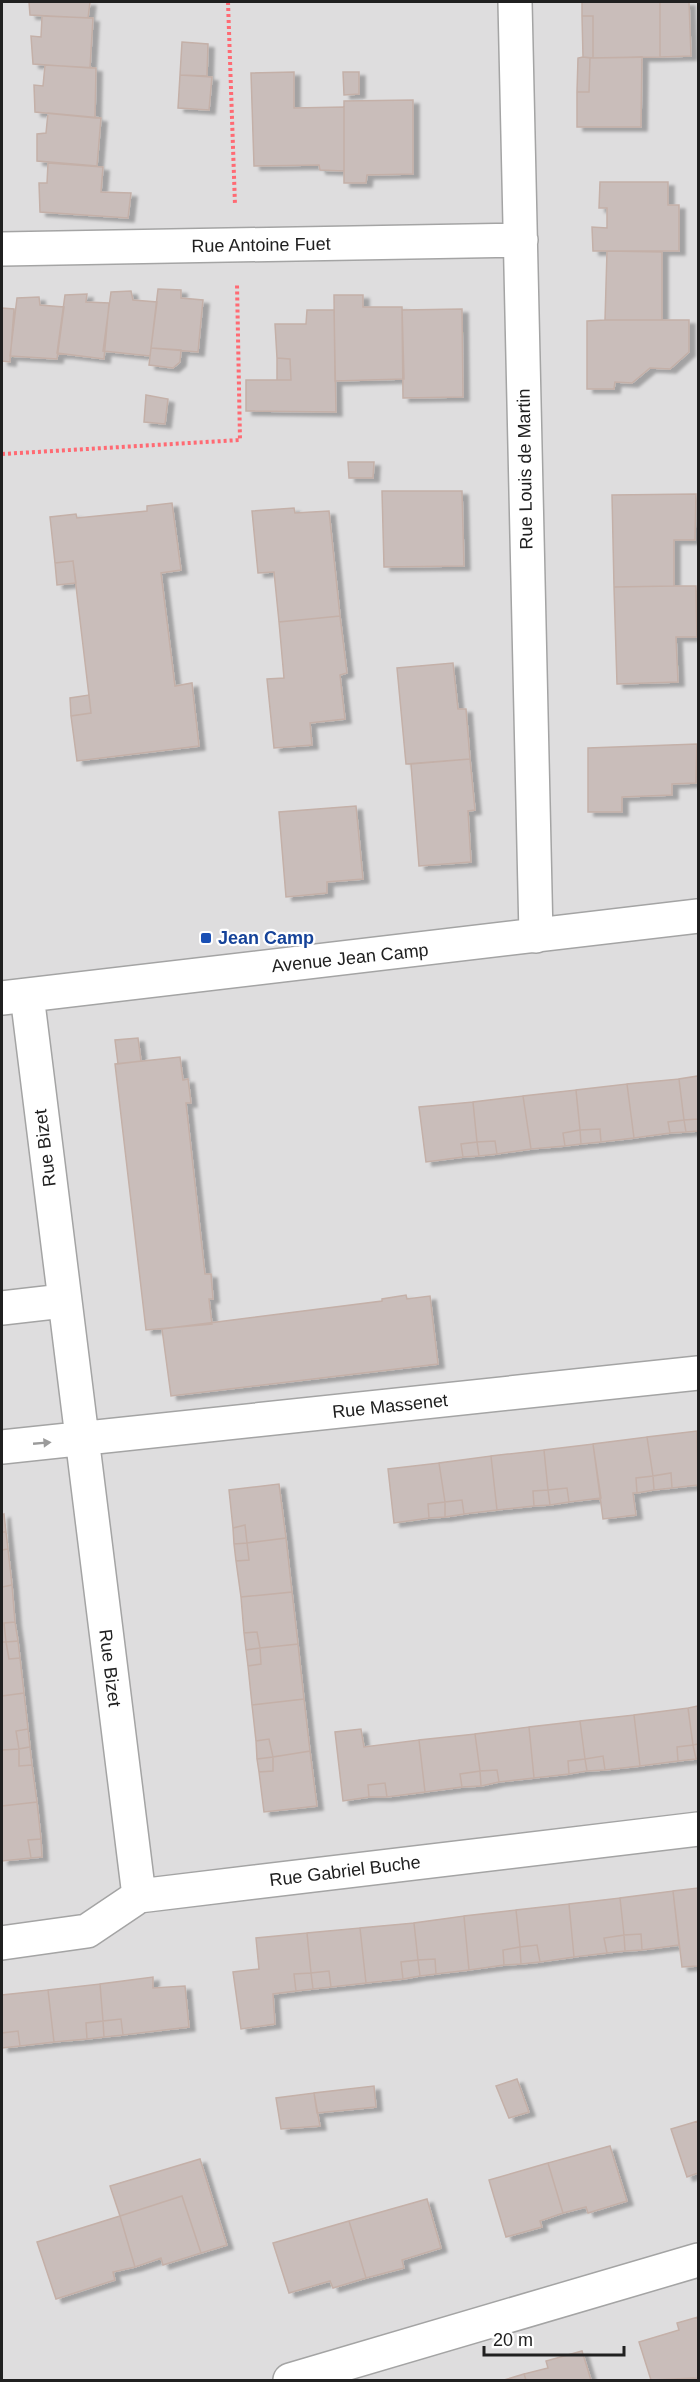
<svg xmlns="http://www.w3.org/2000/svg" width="700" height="2382" font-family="Arial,sans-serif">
<defs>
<filter id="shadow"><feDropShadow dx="6" dy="4" stdDeviation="1.5" flood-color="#0004"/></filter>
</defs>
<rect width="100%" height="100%" fill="#f1ece7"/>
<path fill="#deddde" d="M2,2H698V2380H2Z"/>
<path fill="#c9bdba" stroke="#c4b0a8" stroke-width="1.5" filter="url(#shadow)" d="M29,2H90L88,18L30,15Z
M582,2H660V57L593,58V16H582Z
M660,2H689L691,56L660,57Z
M42,16L93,18L90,68L33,64L31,36L41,37Z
M582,16H593V58L583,57Z
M182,42L208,44L207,76L180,75Z
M583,57L590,58L589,92H577L578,58Z
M642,57L641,127H577V92H589L590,58Z
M45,65L96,68L95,118L35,112L34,85L43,86Z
M294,72V108L344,107V171L320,170L319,165L254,166L251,73Z
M343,72H359V94L344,95Z
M180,75L212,77L209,110L178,108Z
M413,100V174L367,175L366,183H344V101Z
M48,113L101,118L97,166L37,161V134L46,133Z
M48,163L103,167L101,192L131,193L128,218L40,212L39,183H47Z
M600,182H668V205H679V251H593L592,227L607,228V208H599Z
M607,251L662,252V320H605Z
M158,289L181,290V298L203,300L198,352L151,348Z
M131,291L133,300L157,302L150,356L103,351L111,292Z
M87,294L86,302L109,303L104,359L57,353L65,295Z
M334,295H363V307H402L404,379L335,381Z
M39,297L40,305L64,307L57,359L10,356L17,298Z
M2,308L14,309L10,362L2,361Z
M462,309L463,397L403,398L402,310Z
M307,310H334L336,412L246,411V380H291L290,359L277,358L275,324H306Z
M605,320H689V352L670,369L650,368L632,383L615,382L614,389H587V321Z
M151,348L181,350L180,362L173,368L149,365Z
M277,358L290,359L291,380H277Z
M146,395L168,399L165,424L144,422Z
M348,462H374L373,478H349Z
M382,491H462L464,566L384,567Z
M696,494L695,540H674V586L614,587L612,495Z
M172,503L181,570L161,573L175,686L192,683L199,746L77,761L71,716L91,713L73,561L55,563L50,517L76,514L77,518L147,511V506Z
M294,508L295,513L329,511L340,616L279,622L274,572L258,573L252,511Z
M73,561L76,583L57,585L55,563Z
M674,586H696L697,637H676L678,682L617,684L614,587Z
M340,616L347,673L340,675L345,719L310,723L312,745L274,748L267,679L284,678L279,622Z
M453,663L458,709H466L470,759L406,764L397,668Z
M89,695L91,713L71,716L70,698Z
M697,744L696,783L672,784V795L622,797V812H588V748Z
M470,759L475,810L468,811L471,862L419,866L411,764Z
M356,806L363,879L327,882V893L286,897L279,812Z
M138,1038L141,1061L118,1064L115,1040Z
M180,1057L183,1080L188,1079L191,1103H186L205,1274H211L213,1299H209L212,1324L146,1330L115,1064Z
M698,1076V1119L684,1120L679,1079Z
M679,1079L684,1120L668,1122L670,1133L634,1138L627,1084Z
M627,1084L634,1138L601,1142L600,1129L580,1130L576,1090Z
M576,1090L580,1130L563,1133L565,1146L531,1149L523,1096Z
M523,1096L531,1149L497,1154L495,1141L477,1142L473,1102Z
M473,1102L477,1142L461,1144L463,1157L426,1162L419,1107Z
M698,1119V1131L686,1132L684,1120Z
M684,1120L686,1132L670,1133L668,1122Z
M600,1129L601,1142L581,1144L580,1130Z
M580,1130L581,1144L565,1146L563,1133Z
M495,1141L497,1154L479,1156L477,1142Z
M477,1142L479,1156L463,1157L461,1144Z
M406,1295L407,1299L430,1296L438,1364L171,1396L162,1329L382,1301V1299Z
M697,1431L698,1485L672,1488L671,1473L653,1476L647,1437Z
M647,1437L653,1476L636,1478L637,1493H633L636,1515L603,1519L593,1444Z
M593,1444L601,1498L569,1502L567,1488L548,1490L544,1450Z
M544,1450L548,1490L533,1491L534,1506L497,1510L491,1456Z
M491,1456L497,1510L464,1514L462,1500L445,1502L439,1463Z
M439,1463L445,1502L428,1504L429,1518L394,1523L388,1469Z
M671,1473L672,1488L654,1490L653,1476Z
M653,1476L654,1490L637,1493L636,1478Z
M279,1484L286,1538L247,1543L245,1525L233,1528L229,1490Z
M567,1488L569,1502L550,1505L548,1490Z
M548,1490L550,1505L534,1506L533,1491Z
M462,1500L464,1514L445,1517V1502Z
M445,1502V1517L429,1518L428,1504Z
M4,1514L6,1532H2V1515Z
M245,1525L247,1543L234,1544L233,1528Z
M2,1532H6L8,1549L2,1550Z
M286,1538L292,1592L241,1597L236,1561L249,1560L247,1543Z
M247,1543L249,1560L236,1561L234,1544Z
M8,1549L12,1585L2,1587V1550Z
M12,1585L15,1622L4,1623L6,1642H2V1587Z
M292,1592L298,1644L260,1648L257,1632L244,1633L241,1597Z
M15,1622L18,1641L6,1642L4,1623Z
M257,1632L260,1648L246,1650L244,1633Z
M18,1641L20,1658L9,1659L6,1642Z
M2,1642H6L9,1659L20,1658L24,1693L2,1696Z
M298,1644L304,1699L252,1705L248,1666L261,1664L260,1648Z
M260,1648L261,1664L248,1666L246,1650Z
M24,1693L28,1729L16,1731L19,1749L2,1750V1696Z
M304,1699L310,1751L273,1757L269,1739L256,1741L252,1705Z
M698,1706V1744L693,1745L688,1708Z
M688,1708L693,1745L677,1747L678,1761L640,1766L634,1715Z
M634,1715L640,1766L605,1770L603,1756L585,1759L580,1721Z
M580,1721L585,1759L568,1761L569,1774L534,1778L529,1727Z
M529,1727L534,1778L499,1782L497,1770L480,1771L475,1734Z
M28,1729L30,1747L19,1749L16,1731Z
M361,1729L364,1747L419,1740L425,1792L387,1797L385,1783L368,1785L369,1797L343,1801L335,1732Z
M475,1734L480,1771L460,1774L462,1787L425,1792L419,1740Z
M269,1739L273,1757L257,1759L256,1741Z
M698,1744V1758L696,1759L693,1745Z
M693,1745L696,1759L678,1761L677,1747Z
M30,1747L32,1765L19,1766V1749Z
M19,1749V1766L32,1765L37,1802L2,1806V1750Z
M310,1751L317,1806L264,1812L259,1772L273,1771V1757Z
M603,1756L605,1770L587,1771L585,1759Z
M273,1757V1771L259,1772L257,1759Z
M585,1759L587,1771L569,1774L568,1761Z
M497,1770L499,1782L481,1786L480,1771Z
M480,1771L481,1786L462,1787L460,1774Z
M385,1783L387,1797H369L368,1785Z
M37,1802L41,1839L28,1840L31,1858L2,1861V1806Z
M41,1839L42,1857L31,1858L28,1840Z
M698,1888V1966L682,1967L673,1891Z
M673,1891L679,1945L642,1950L641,1934L624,1935L620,1898Z
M620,1898L624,1935L604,1938L607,1953L574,1957L569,1904Z
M569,1904L574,1957L540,1962L537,1945L520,1947L516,1910Z
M516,1910L520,1947L503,1950L504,1965L469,1970L464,1916Z
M464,1916L469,1970L436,1974L435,1959L418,1960L414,1923Z
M414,1923L418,1960L401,1962L403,1979L366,1983L360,1928Z
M360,1928L366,1983L331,1987L329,1971L311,1973L307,1933Z
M307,1933L311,1973L294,1974L296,1991L273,1994L275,2024L241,2029L233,1972L259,1969L256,1938Z
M641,1934L642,1950L625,1951L624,1935Z
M624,1935L625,1951L607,1953L604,1938Z
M537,1945L540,1962L521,1964L520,1947Z
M520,1947L521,1964L504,1965L503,1950Z
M435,1959L436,1974L420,1976L418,1960Z
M418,1960L420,1976L403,1979L401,1962Z
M329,1971L331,1987L313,1989L311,1973Z
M311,1973L313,1989L296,1991L294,1974Z
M153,1977V1988L185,1986L189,2027L123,2035L121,2019L103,2021L100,1984Z
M100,1984L103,2021L86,2023L87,2039L54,2042L48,1990Z
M48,1990L54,2042L20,2046L18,2031L2,2033V1995Z
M121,2019L123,2035L104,2037L103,2021Z
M103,2021L104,2037L87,2039L86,2023Z
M18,2031L20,2046L2,2048V2033Z
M517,2079L529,2112L509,2118L496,2086Z
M374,2086L376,2107L317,2113L314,2093Z
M314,2093L320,2126L281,2129L276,2098Z
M698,2121V2173L687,2177L671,2129Z
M610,2146L627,2201L588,2213L586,2207L563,2213L548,2163Z
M200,2159L227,2245L201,2253L182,2196L120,2216L110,2186Z
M548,2163L563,2213L540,2221L542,2227L506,2237L489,2180Z
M182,2196L201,2253L163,2265L161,2258L135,2267L120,2216Z
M427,2199L441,2248L402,2260L404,2268L366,2278L349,2221Z
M120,2216L135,2267L113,2272L115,2280L56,2299L37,2242Z
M349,2221L366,2278L333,2288L330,2281L289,2293L273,2243Z
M698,2317V2378L651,2380L639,2342L679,2330L677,2323Z
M582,2351L591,2380H526L524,2374L548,2368L546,2361Z
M524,2374L526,2380H504Z"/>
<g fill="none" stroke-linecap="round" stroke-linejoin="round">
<defs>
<path id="street" d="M515,2L536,936
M2,249L521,240
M27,995L139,1896
M2,998L698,916
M2,1308L63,1301
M2,1447L698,1373
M2,1943L87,1931L139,1896L698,1829
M290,2380L698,2260"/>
</defs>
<use href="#street" stroke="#a4a4a4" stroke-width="36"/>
<path stroke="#ff6a73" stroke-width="4" stroke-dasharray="3 3" stroke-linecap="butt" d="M228,2L235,205
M2,454L240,440L237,284"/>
<use href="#street" stroke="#fff" stroke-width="33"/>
</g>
<defs><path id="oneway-solid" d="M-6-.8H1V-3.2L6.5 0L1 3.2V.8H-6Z" transform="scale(1.5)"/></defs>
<use fill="#9b9b9b" href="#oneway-solid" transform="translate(42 1443) rotate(-5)"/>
<rect fill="#1a4fb4" stroke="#fff" stroke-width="2" x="200" y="932" width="12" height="12" rx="3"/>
<g text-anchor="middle" stroke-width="4.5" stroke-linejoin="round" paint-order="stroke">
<g font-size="18" fill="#202020" stroke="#fff">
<text transform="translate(261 245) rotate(-1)" y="6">Rue Antoine Fuet</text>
<text transform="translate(525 469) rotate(-91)" y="6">Rue Louis de Martin</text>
<text transform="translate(350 958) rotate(-6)" y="6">Avenue Jean Camp</text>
<text transform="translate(45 1148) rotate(-97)" y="6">Rue Bizet</text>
<text transform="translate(390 1406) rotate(-6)" y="6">Rue Massenet</text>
<text transform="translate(110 1668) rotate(83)" y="6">Rue Bizet</text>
<text transform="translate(345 1871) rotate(-7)" y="6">Rue Gabriel Buche</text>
</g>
<g font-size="18" font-weight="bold" fill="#164399" stroke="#fff" text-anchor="start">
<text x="218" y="944">Jean Camp</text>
</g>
</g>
<rect width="700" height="2382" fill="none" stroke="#202020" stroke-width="6"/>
<path d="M484 2346v9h140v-9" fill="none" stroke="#202020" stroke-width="3"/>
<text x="493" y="2346" font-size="18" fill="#202020" stroke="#ffffff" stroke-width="4.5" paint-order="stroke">20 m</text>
</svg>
